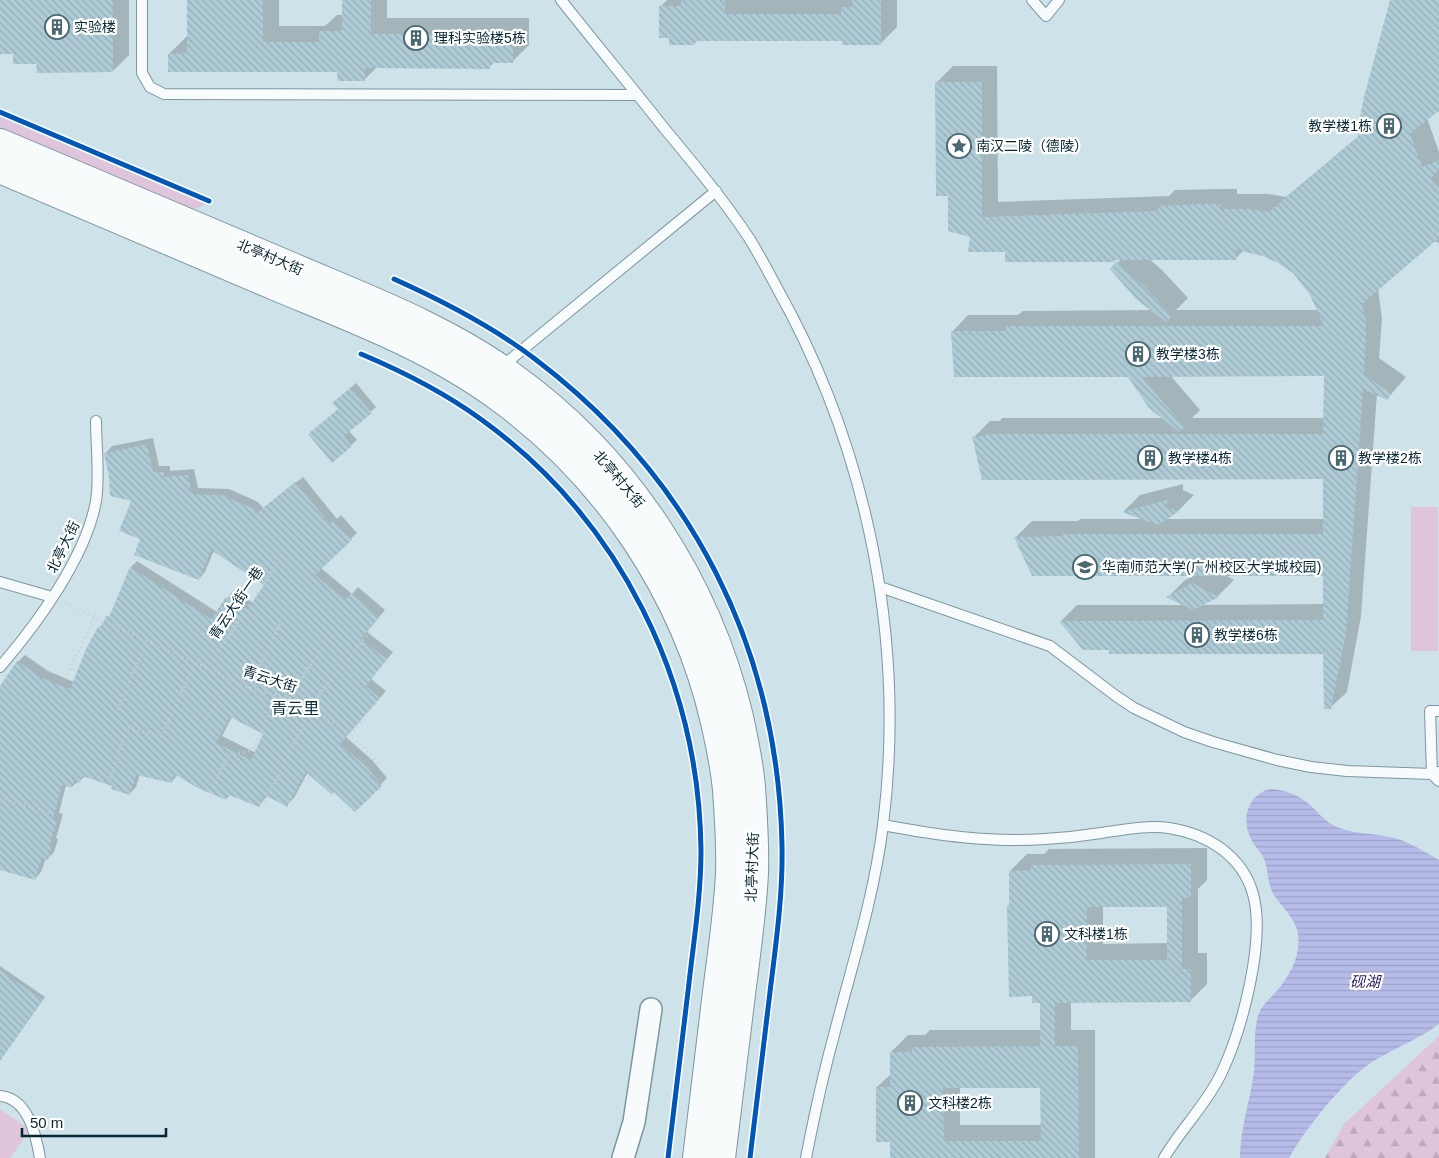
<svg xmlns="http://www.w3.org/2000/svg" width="1439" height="1158" font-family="Helvetica,'Noto Sans SC',sans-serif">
<defs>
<pattern id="forest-firs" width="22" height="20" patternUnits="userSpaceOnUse" patternTransform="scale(1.25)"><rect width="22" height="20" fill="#dec5db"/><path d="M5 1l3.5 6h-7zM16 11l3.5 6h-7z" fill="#bda9bc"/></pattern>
<pattern id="water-rules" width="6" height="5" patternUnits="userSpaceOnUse" patternTransform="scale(1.25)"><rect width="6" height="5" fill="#b6bbe8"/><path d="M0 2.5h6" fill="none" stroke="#9ba1c7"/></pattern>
<pattern id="building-back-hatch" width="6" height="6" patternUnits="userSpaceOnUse" patternTransform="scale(1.25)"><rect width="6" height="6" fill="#aecbd6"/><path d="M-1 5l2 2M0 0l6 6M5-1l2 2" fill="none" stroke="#94aeb8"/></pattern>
</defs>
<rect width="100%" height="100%" fill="#cee2ea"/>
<path fill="#dec5db" d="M0,117L206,204L189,212L0,131Z
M1411,507H1438V651H1411Z
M0,1109L30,1130L10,1158H0Z"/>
<path fill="url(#forest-firs)" d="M1439,1036V1158H1325L1344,1124Z"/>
<path fill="url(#water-rules)" d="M1271,789C1285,790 1299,795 1310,805C1319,813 1325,822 1337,827C1354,834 1372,833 1390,837C1407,840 1425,852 1439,860V1024C1418,1040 1394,1048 1372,1062C1344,1080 1305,1129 1289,1158H1240C1240,1128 1250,1102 1254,1072C1256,1054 1253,1033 1258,1016C1261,1006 1269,999 1276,992C1290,975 1301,957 1298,934C1295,917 1282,908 1274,895C1267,884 1269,871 1264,859C1261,851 1253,845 1250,837C1241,818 1249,793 1271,789Z"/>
<path fill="#0003" fill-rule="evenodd" d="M0,0H129V55L113,71L38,63L15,53H0Z
M188,0H279V26H325L337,15H343V0H387V18H529V45L512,62H495L489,67H377L364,80L339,71L169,54L186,37H188Z
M667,0H897V27L880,44L843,40H698L695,43L670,36L660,7Z
M1391,0H1439V109L1427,118L1439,152V243L1434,241L1378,289L1382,318L1379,358L1406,377L1387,399L1377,394L1361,616L1347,692L1330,708L1324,653L1083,648L1061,621L1077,605H1185L1168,597L1185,580L1195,575L1016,537L1032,521H1078L1080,519H1143L1124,511L1140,495L1183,484V490L1194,495L1178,511L1166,519H1324V478L974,437L990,421H1000L1002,418H1164L1128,376L952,332L968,315H1018L1023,311L1153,310L1112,269L1122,258H1117L1115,260H1006V250L972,236L949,194L936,83L953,66H997L998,202L1169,196L1175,190L1220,189H1237V194H1268L1286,197L1360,135ZM1244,250L1263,255L1279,262L1294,272L1315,301L1319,310H1176L1188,298L1162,270L1148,258H1236ZM1170,375H1325V418H1192L1200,410ZM1225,575H1324V604L1201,605L1218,596L1234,580Z
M356,383L376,407L349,431L357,440L332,461L339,398Z
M153,438L159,466H170V471L194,469L198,488L229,489L258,502L263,508L303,477L337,519L341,515L357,533L321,568L352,594L358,587L385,610L367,632L393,652L371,679L386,691L346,737L373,761L387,778L355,811L335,790L308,772L294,798L287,805L268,795L259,806L231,794L226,799L178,775L171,782L140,774L136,787L130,794L113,785L86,776L71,787L66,785L59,813L63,814L56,838L58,839L54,852L48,858H46L41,872L35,879L0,869V687L18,662L25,655L48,671L74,682L99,628L114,610L131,567L137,561L217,612L233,591L253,603L266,584L214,550L205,572L199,579L142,538L133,500L110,477L106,453L112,446ZM232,717L265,734L256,753L222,736Z
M1207,848V880L1198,889V953H1207V984L1190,1001H1071V1030H1095V1158H891V1141L877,1087L891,1074V1052L908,1035H925L930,1030H1042V1002L1033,995L1008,906L1010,904V871L1027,854H1044L1049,849ZM1103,906H1168V943L1103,944ZM960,1087H1042V1125H960Z
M0,966L45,997L0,1060Z"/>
<path fill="url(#building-back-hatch)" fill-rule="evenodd" d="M0,0H113V72L37,73L36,64H13V54H0Z
M187,0H263V42H319V31H342V0H371V34H513V63H490V69L365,68V81H338L337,72H168V54L187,53Z
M681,0H725V14H841V7H852V0H881V45H842V41H695V45H669V38H659V6H681Z
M1390,0H1439V111L1410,133L1422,167L1439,160V170L1431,178L1439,186V238L1362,304L1366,321V335L1364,374L1391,394L1387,400L1363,389L1346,633L1331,709H1324L1323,654H1109V650H1083L1059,621L1323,620V576H1032L1014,537L1063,536V534H1323V479L982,480L972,436H986L985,434H1323L1324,376L1141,377L1185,427L1179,432L1149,408L1128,377H954L951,331H1006V326H1324L1310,295L1293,273L1278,263L1263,256L1236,250V260H1113L1116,262H1005V252H968L970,237L948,231V196H936L935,82H982V217L1158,211V206L1203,204H1221V209H1251L1269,212L1358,137L1359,122L1364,97Z
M1116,262L1145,287L1172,316L1166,322L1136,299L1110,269Z
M350,388L372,413L344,436L352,446L332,463L308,434L338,409L332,403Z
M147,444L153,472H164V477L188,475L192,494L222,495L252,508L256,514L295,482L330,524L333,521L352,540L315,575L345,600L351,593L379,617L361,639L387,659L366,686L380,698L340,744L367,767L382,786L355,812L334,792L332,795L306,772L287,807L265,795L259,807L229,795L226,800L198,788L174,774L172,783L136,775L130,795L111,789L112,786L82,776L80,783L74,781L72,788L62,785L53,819L57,820L50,844L52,845L48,860L42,858L35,880L0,870V686L17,661L42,678L70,689L86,649L98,627L101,628L106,616L109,617L130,567L211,619L226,597L247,610L264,585L211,550L199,580L134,555L140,539L119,531L131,501L110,496L109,477L104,453ZM230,717L263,734L251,760L216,743Z
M1167,500V507L1178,512L1158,525L1122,512Z
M1192,583L1219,597L1193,610L1166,597Z
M1191,864V898H1182V969H1191V1002L1055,1003V1046H1078L1079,1158H890V1142H876V1087H890V1052H912V1047L1040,1046V1003H1032V996L1009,997L1007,906H1009V871L1031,870V865ZM1087,907H1167V960H1087ZM943,1088H1040L1041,1141H944Z
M0,970L43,1000L0,1061Z"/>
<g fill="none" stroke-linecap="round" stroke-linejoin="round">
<defs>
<path id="service" d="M142,0V73L150,87L164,94L638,95
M561,0C595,43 630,85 664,128C694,164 723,199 749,238C759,254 768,271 777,288C868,450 906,641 883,825C874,897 852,965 834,1035C823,1075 814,1117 806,1158
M1032,0L1046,16L1059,0
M500,368L716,191
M0,582L52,597
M880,587L1050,646L1116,696L1134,708L1184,732L1213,742L1277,760L1311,767L1347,771L1432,774L1439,772
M0,667C37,624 86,557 96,501C100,477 96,445 96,421
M1439,711H1430L1432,774L1439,781
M883,825C936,835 990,843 1045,839C1063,838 1082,836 1101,833C1123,830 1146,825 1169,828C1207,834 1242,855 1253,894C1266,940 1242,1030 1221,1074C1206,1105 1181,1129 1164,1158
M0,1096C28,1098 36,1135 40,1158"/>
<path id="minor" d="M623,1158L634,1122L651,1009"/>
<path id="secondary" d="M0,143C97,184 193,225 290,266C367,299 446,328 514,378C626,459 707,582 739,717C744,740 749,764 751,787C753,816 755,845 754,873C752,914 746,954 741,994C734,1049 728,1103 721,1158
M0,169C94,209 188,249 282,289C357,320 434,349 500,398C607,476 685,593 715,722C720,744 725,767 727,790C729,818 731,846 730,874C728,913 722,953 717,992C710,1047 704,1103 697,1158"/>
</defs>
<use href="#service" stroke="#7d969f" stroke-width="12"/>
<use href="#minor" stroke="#7d969f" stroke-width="24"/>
<use href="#secondary" stroke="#7d969f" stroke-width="30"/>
<path stroke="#c9cfd3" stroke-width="3" stroke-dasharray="1 4" stroke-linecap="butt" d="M66,603L104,622
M114,626L207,668L243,686L287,698L312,708L347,732L368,752L377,763
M207,668L285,552
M67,674L95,617
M249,688L281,621
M290,699L308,668L335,633
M118,710L147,640
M206,718L231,680
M351,735L371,712
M110,778L127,727L161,738L195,662
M210,797C214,788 223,761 230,756C238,752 246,755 253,748L278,696
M0,798L53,814
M265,802L299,733L320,693L371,631"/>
<use href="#service" stroke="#f8fbfc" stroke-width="10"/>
<use href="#minor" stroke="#f8fbfc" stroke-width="21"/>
<use href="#secondary" stroke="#f8fbfc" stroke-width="28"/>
<defs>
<path id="cycleway" d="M0,112L209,201
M394,279C443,301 492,326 535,359C692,478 778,648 782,845C783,895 776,943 770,992C763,1047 757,1103 750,1158
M361,354C404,372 445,393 482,420C620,520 699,681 701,850C701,895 694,939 689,983C682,1041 675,1100 668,1158"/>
</defs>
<use href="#cycleway" stroke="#fff" stroke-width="8"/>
<use href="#cycleway" stroke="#0057b8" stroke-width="5"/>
</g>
<defs>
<symbol id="building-ring" viewBox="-11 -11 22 22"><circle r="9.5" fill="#fff" stroke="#4b6872" stroke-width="1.5"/><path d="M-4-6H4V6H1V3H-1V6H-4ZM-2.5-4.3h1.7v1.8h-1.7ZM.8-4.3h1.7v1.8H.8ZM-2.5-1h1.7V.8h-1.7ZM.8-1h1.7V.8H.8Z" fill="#4b6872"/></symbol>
<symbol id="sight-ring" viewBox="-11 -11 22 22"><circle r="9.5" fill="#fff" stroke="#4b6872" stroke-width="1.5"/><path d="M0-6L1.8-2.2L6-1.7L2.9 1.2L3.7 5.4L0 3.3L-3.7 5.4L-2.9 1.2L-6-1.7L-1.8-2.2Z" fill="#4b6872"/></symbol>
<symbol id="university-ring" viewBox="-11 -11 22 22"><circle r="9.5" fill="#fff" stroke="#4b6872" stroke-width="1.5"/><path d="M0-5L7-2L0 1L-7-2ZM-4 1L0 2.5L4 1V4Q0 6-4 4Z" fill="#4b6872"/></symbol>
</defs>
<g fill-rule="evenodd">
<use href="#building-ring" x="43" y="13" width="28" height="28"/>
<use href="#building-ring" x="402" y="24" width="28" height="28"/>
<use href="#building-ring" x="1375" y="112" width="28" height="28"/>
<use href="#sight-ring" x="945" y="132" width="28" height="28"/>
<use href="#building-ring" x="1124" y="340" width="28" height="28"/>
<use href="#building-ring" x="1136" y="444" width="28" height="28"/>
<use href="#building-ring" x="1327" y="444" width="28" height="28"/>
<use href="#university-ring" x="1071" y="553" width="28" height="28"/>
<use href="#building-ring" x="1183" y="621" width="28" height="28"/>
<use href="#building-ring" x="1033" y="920" width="28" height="28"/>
<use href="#building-ring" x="896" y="1089" width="28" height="28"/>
</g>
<g text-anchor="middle" stroke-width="4.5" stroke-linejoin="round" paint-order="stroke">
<g font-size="14" fill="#052632" stroke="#fff" text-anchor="start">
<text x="74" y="32">实验楼</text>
<text x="434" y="43">理科实验楼5栋</text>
<text x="1372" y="131" text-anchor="end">教学楼1栋</text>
<text x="976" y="151">南汉二陵（德陵）</text>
<text x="1156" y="359">教学楼3栋</text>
<text x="1168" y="463">教学楼4栋</text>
<text x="1358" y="463">教学楼2栋</text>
<text x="1102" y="572">华南师范大学(广州校区大学城校园)</text>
<text x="1214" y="640">教学楼6栋</text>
<text x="1064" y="939">文科楼1栋</text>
<text x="928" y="1108">文科楼2栋</text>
</g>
<g font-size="14" fill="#052632" stroke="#fff">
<text transform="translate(270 257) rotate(23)" y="5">北亭村大街</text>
<text transform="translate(619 479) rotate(50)" y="5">北亭村大街</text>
<text transform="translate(63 547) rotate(-64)" y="5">北亭大街</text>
<text transform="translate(236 603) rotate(-56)" y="5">青云大街一巷</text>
<text transform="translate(270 679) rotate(18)" y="5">青云大街</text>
<text transform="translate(752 867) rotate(-88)" y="5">北亭村大街</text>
</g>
<g font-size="15" font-style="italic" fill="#2d2066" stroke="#fff">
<text x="1365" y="987">砚湖</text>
</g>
<g font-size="16" fill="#0e2f3b" stroke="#fff">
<text x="295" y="714">青云里</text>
</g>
</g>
<path d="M22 1128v8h144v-8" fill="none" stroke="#052632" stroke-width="2.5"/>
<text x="30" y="1128" font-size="15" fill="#052632" stroke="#ffffff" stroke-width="4" paint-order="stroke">50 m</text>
</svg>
